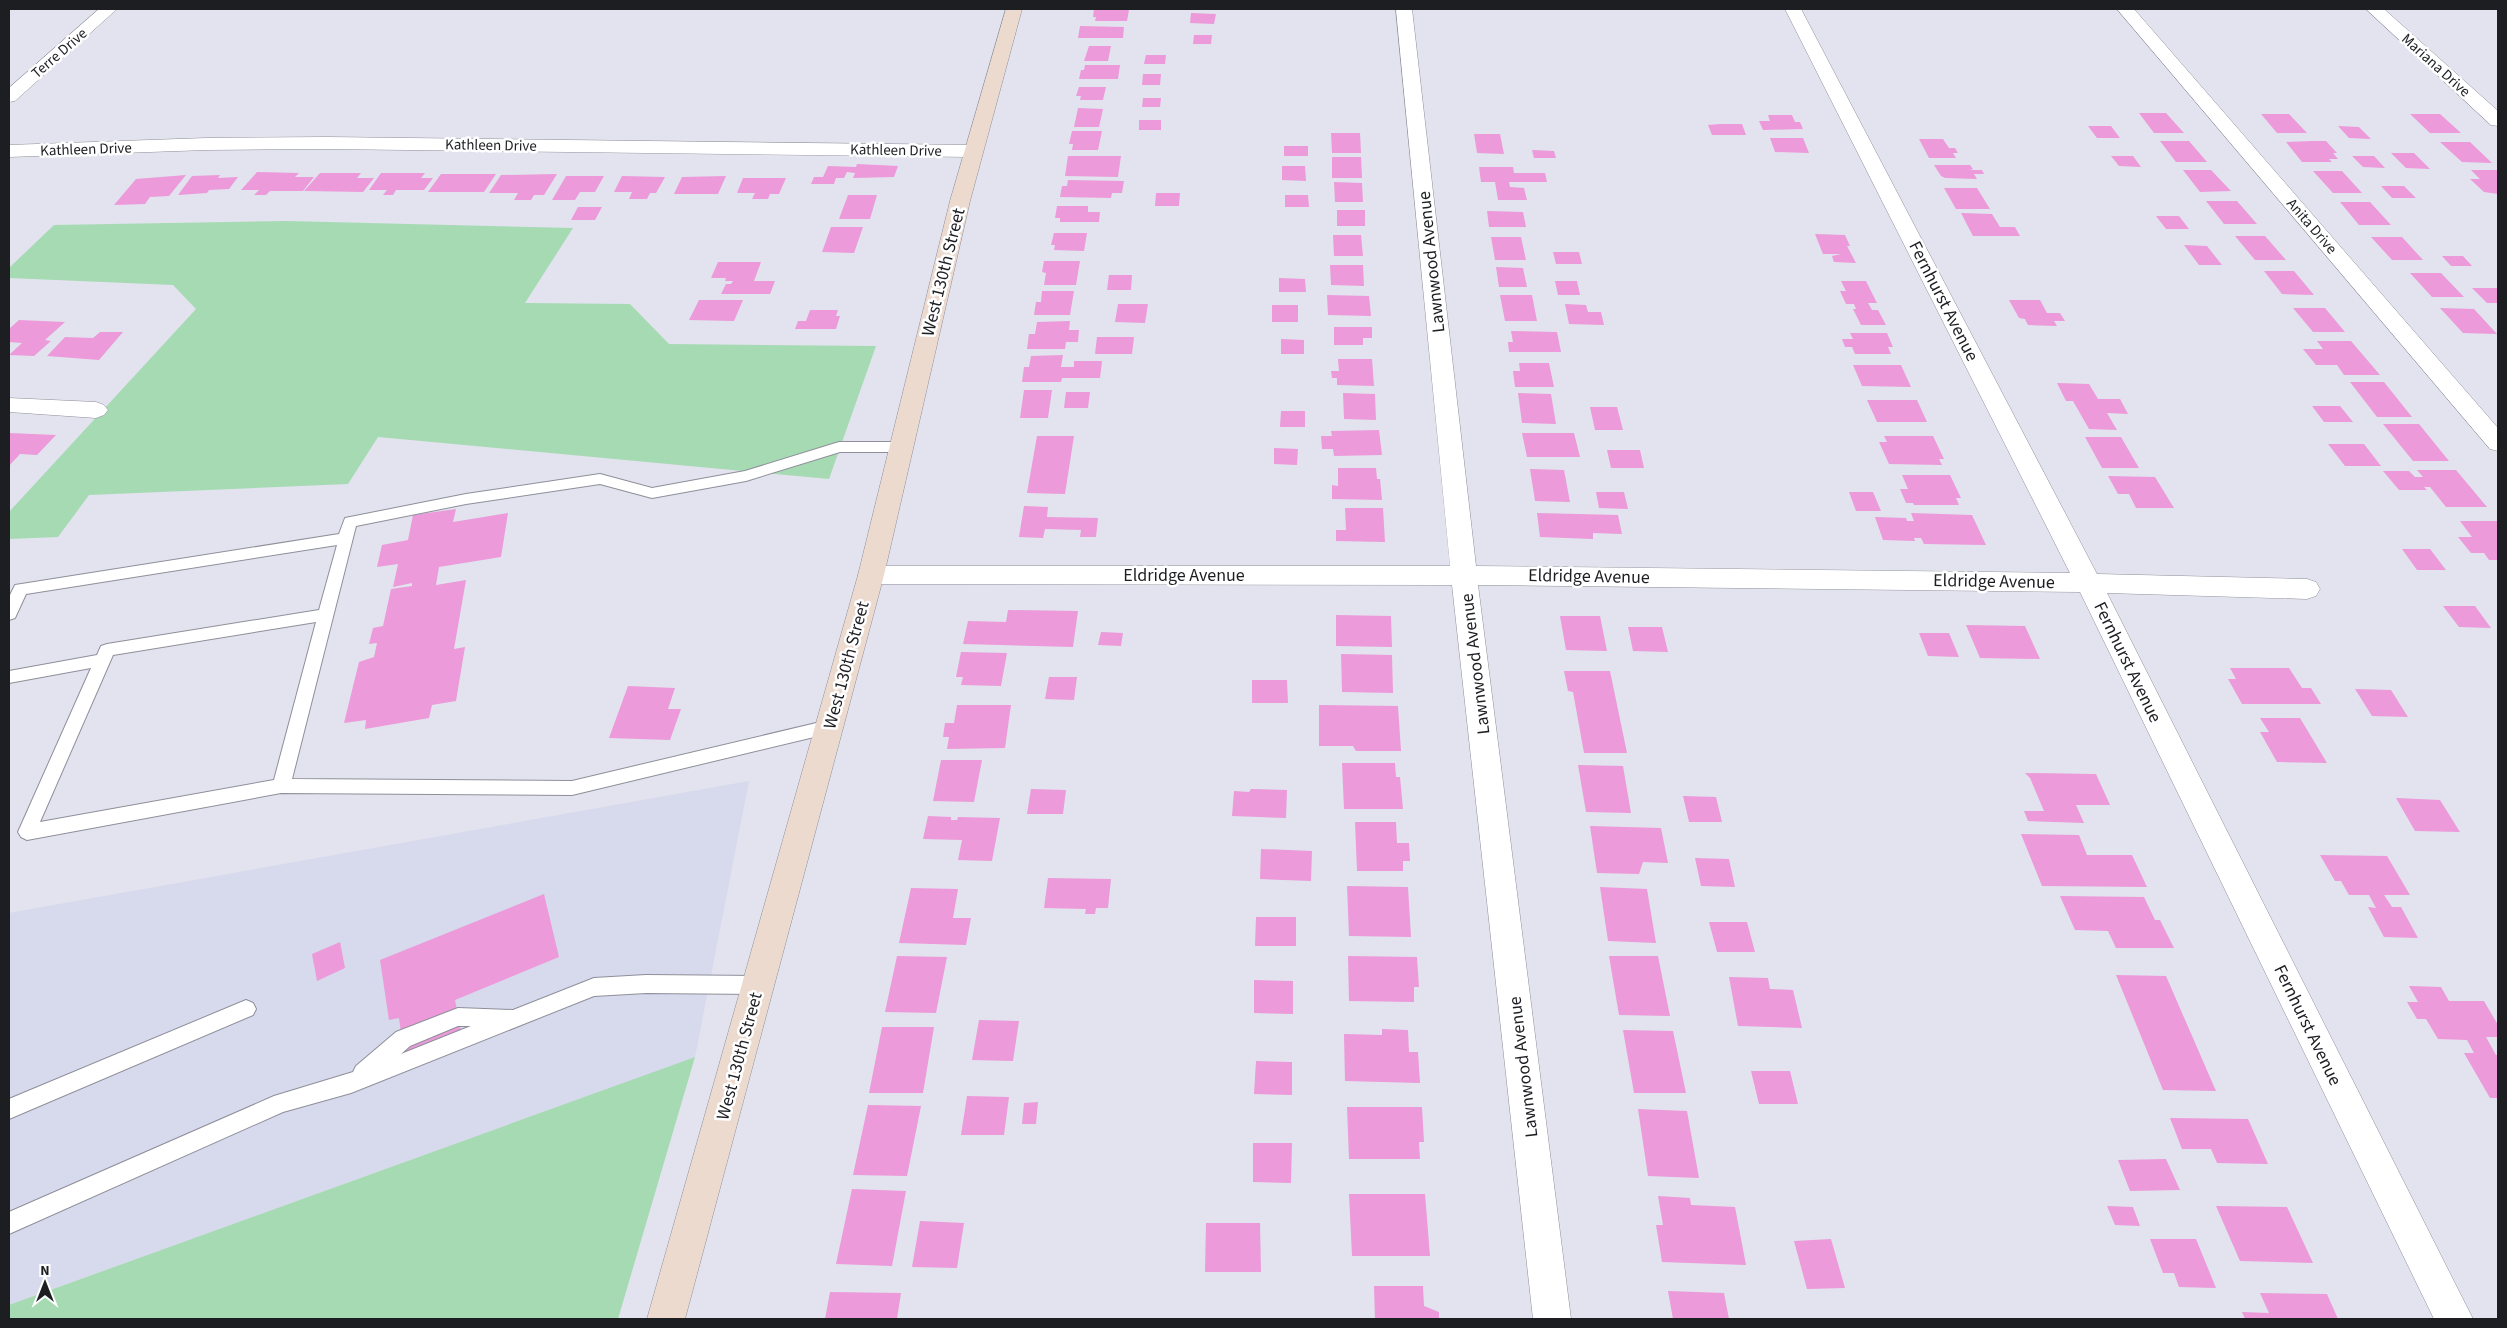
<svg xmlns="http://www.w3.org/2000/svg" width="2507" height="1328" font-family="'Source Sans 3',sans-serif">
<rect width="100%" height="100%" fill="#e2e3ef"/>
<path fill="#d7d9ec" d="M749,781L695,1057L9,1305V913Z"/>
<path fill="#a6dab3" d="M287,221L573,228L525,303L630,304L669,344L876,346L829,479L378,437L348,484L89,495L58,537L9,539V512L196,309L173,285L9,278V268L54,225Z
M695,1057L618,1319H9V1305Z"/>
<path fill="#ec9ad9" d="M1094,9L1129,10L1127,21H1095L1096,17H1093Z
M1191,13L1216,14L1214,24L1190,23Z
M1080,26L1124,27L1123,38H1078Z
M1194,35H1212L1211,44H1193Z
M1089,46H1111L1108,61H1084Z
M1146,55H1166L1165,64H1144Z
M1085,65H1120L1118,79H1079L1081,70H1084Z
M1143,74H1161L1160,85H1142Z
M1079,87H1106L1103,100H1080L1081,96H1076Z
M1143,98H1161L1160,107H1142Z
M1078,108L1103,109L1099,127H1074Z
M2139,113H2166L2184,133H2154Z
M2261,114H2289L2307,133H2277Z
M2410,114H2440L2461,133H2430Z
M1768,115H1792L1795,122H1800L1803,129L1763,130L1759,121H1770Z
M1139,120H1161V130H1139Z
M1720,124H1742L1746,135H1712L1708,125Z
M2088,126H2111L2120,138H2097Z
M2338,126L2359,127L2371,139L2349,138Z
M1072,131H1102L1098,150H1072L1073,144H1069Z
M1331,133H1360L1361,153H1332Z
M1474,134H1500L1504,154L1477,153Z
M1770,138H1803L1809,153L1775,152Z
M1919,139H1943L1949,148H1955L1958,153H1953L1956,158H1929Z
M2160,141H2189L2207,162H2176Z
M2312,141H2326L2337,153H2333L2338,159H2329L2332,162H2302L2286,142Z
M2440,142H2470L2492,163L2462,162Z
M1284,146H1308V156H1284Z
M1532,150L1554,151L1556,158H1534Z
M2391,153H2414L2430,169L2406,168Z
M1068,156H1121L1118,177L1065,176Z
M2111,156H2133L2141,167L2119,166Z
M2352,156H2374L2385,168L2363,167Z
M1332,157H1361L1362,178H1332Z
M857,164L898,166L894,177L853,178L855,173L847,172L844,178H836L834,184H811L814,177H823L828,166L856,167Z
M1934,165H1970L1973,169L1970,170H1982L1984,174H1974L1977,179L1945,178L1941,176Z
M1282,166H1305L1306,181L1282,180Z
M1479,167H1513L1514,173H1545L1547,182H1509L1510,187L1524,188L1527,200H1498L1495,182H1481Z
M2183,170H2211L2231,191L2200,192Z
M2471,170H2498V194L2484,192L2470,179H2480Z
M2313,171H2342L2362,193H2333Z
M257,172L299,173L295,177H314L303,191H270L266,195H254L259,190H241Z
M320,173H361L357,178H374L363,192L304,191Z
M381,173H425L421,178H433L424,190H396L393,195H383L387,190H369Z
M441,174H496L484,192H428Z
M557,174L544,195H534L531,200H514L518,193H489L501,175Z
M186,175L169,196L150,197L145,204L114,205L136,179Z
M220,175L218,178L238,177L229,189L209,190L207,193L178,195L192,176Z
M566,176H604L595,192H580L575,200H552Z
M622,176L665,177L656,193H650L647,199H629L632,192H614Z
M726,176L718,194H674L682,177Z
M743,178H786L779,194H770L768,199H752L755,193H737Z
M1068,180L1124,181L1122,193H1112L1111,198L1060,197L1062,186H1067Z
M1334,182L1362,183L1363,202H1335Z
M2381,186H2404L2416,198H2392Z
M1944,188H1977L1990,209H1956Z
M1156,193H1180L1179,206H1155Z
M848,195H877L870,219H839Z
M1285,195H1308L1309,207H1285Z
M2206,201H2237L2257,224H2224Z
M2340,202H2370L2391,225H2359Z
M1057,206H1088V212H1100L1099,222H1060V218H1055Z
M578,207H602L595,220H571Z
M1337,210H1365V226H1337Z
M1487,211L1523,212L1526,227H1489Z
M1961,213L1992,214L2000,227H2015L2020,236H1973Z
M2156,216H2179L2189,229H2166Z
M831,227H863L854,253L822,252Z
M1054,233H1087L1084,251L1054,250L1055,245H1051Z
M1815,234L1845,235L1850,246H1847L1856,263L1834,262L1832,256L1841,254H1823Z
M1333,235H1361L1363,256H1334Z
M2235,236H2265L2286,260H2255Z
M1491,237H1521L1526,260H1495Z
M2371,237H2402L2423,260H2392Z
M2184,245L2207,246L2222,265H2199Z
M1553,252H1579L1582,264H1556Z
M2442,256H2463L2472,266H2451Z
M1044,261H1080L1076,285H1044L1046,273L1042,272Z
M718,262H761L754,281H775L770,294H721L726,284H731L733,281H725L726,278H711Z
M1330,265H1363L1364,286L1331,285Z
M1496,267L1523,268L1527,287H1499Z
M2264,271H2294L2314,295L2282,294Z
M2410,273H2441L2464,297H2432Z
M1109,275H1132L1131,290H1107Z
M1279,278L1305,279L1306,292H1279Z
M1555,281H1577L1580,295H1558Z
M1841,281H1866L1877,303H1868L1872,310H1878L1886,325H1861L1853,309H1856L1854,304H1846L1840,291H1846Z
M2472,288H2497L2498,303H2487Z
M1042,291H1074L1070,315H1034L1036,302H1041Z
M1327,295L1369,296L1371,316L1328,315Z
M1500,295H1532L1537,321H1505Z
M699,300H743L734,321L689,320Z
M2009,300H2040L2047,313H2060L2065,321H2054L2057,326L2028,325L2025,319L2019,318Z
M1118,304H1148L1145,323L1115,322Z
M1565,304L1586,305L1588,312H1601L1604,325L1569,324Z
M1272,305H1298V322H1272Z
M2293,308H2325L2345,332H2313Z
M2440,308L2474,309L2497,334L2463,333Z
M810,310H838L836,316H840L836,329H795L798,321H806Z
M19,320L65,322L45,340L51,341L34,356L9,355L22,343L9,342V329Z
M1070,321L1069,330H1079L1078,342H1066L1065,349H1027L1029,334H1035L1037,322Z
M1334,327H1372V338H1363V345H1334Z
M1511,331L1557,332L1561,352H1509L1508,342H1513Z
M100,332H123L99,360L47,356L65,337L93,338Z
M1850,333H1887L1893,347H1888L1891,354H1855L1852,347H1845L1842,339H1853Z
M1097,337H1134L1132,354H1095Z
M1281,339L1304,340V354H1281Z
M2317,341H2351L2380,375H2344L2337,365H2316L2303,349H2323Z
M1063,355L1061,367H1074V361H1102L1100,378H1062L1061,382H1022L1024,367H1029L1031,356Z
M1338,359H1372L1374,386L1337,385V378H1332L1331,371H1339Z
M1519,363H1549L1554,387H1515L1513,371H1520Z
M1853,365H1901L1911,387L1862,386Z
M2350,382H2384L2412,417H2377Z
M2057,383L2089,384L2098,399H2120L2128,414L2107,413L2117,430L2089,429L2073,401H2066Z
M1024,390H1052L1048,418H1020Z
M1066,392H1090L1088,408H1064Z
M1343,393L1375,394L1376,420L1344,419Z
M1518,393L1551,394L1556,424L1522,423Z
M1867,400H1917L1927,422H1877Z
M2312,406H2340L2353,422H2324Z
M1590,407H1617L1623,430H1595Z
M1281,411H1305V427H1280Z
M2383,424H2419L2449,461H2413Z
M1379,430L1382,455L1334,456L1333,449H1322L1321,436H1332L1331,431Z
M9,433L56,435L37,455L20,454L9,466Z
M1522,433H1574L1580,457H1527Z
M1037,436H1074L1065,494L1027,493Z
M1884,436H1933L1944,459H1939L1942,465L1889,464L1879,442H1887Z
M2085,437H2121L2139,468H2102Z
M2328,444H2364L2381,466H2345Z
M1274,448L1298,449L1297,465L1274,464Z
M1607,450H1640L1644,468H1611Z
M1338,468H1376L1377,479H1380L1382,500L1332,499V485L1338,486Z
M1530,469L1564,470L1570,502L1535,501Z
M2417,470H2456L2487,507H2446L2430,487H2424L2427,490H2399L2383,471H2409L2415,477H2423Z
M1902,475H1950L1961,498H1956L1959,505H1914L1913,503H1906L1900,489H1908Z
M2108,476L2155,477L2174,508H2136L2129,494H2118Z
M1596,492H1624L1628,509L1599,508Z
M1849,492H1873L1881,511H1856Z
M1024,506L1048,507L1047,517L1098,518L1096,537H1080L1081,530L1045,529L1043,538L1019,537Z
M1345,508H1383L1385,542L1336,541V530H1346Z
M456,509L453,522L508,513L501,557L439,567L436,585L466,580L454,649L465,647L456,701L432,705L429,718L365,729L366,720L344,723L359,662L374,657L377,643L369,644L373,628L383,626L391,589L412,586V583L393,587L398,564L377,567L382,545L408,540L413,515Z
M1537,513L1618,515L1622,534L1593,533V539L1540,537Z
M1911,513L1972,515L1986,545L1924,544L1921,538H1914L1915,541L1883,540L1875,517L1906,518L1907,521H1914Z
M2460,521H2498V560H2489L2484,553H2471L2458,537H2472Z
M2402,549H2430L2446,570H2417Z
M2443,606H2475L2491,628L2459,627Z
M1008,610L1078,611L1073,647L963,644L968,621L1006,622Z
M1336,615L1391,616L1392,647L1336,646Z
M1560,616H1600L1607,651L1566,650Z
M1966,625L2025,626L2040,659L1980,658Z
M1628,627H1662L1668,652L1633,651Z
M1101,632L1123,633L1121,646L1098,645Z
M1919,633H1949L1959,657L1928,656Z
M961,652L1007,653L1001,686L961,685L963,677H956Z
M1341,654L1392,655L1393,693L1342,692Z
M2230,668H2289L2302,688H2311L2321,704H2242L2228,679H2236Z
M1564,671H1610L1627,753H1584L1573,692L1568,691Z
M1049,677H1077L1074,700L1045,699Z
M1252,680H1287L1288,703H1252Z
M628,686L675,688L668,709H681L670,740L609,738Z
M2355,689L2391,690L2408,717L2372,716Z
M957,705H1011L1005,748L947,749L949,737H943L945,723H954Z
M1319,705L1398,706L1401,751H1356L1353,746H1319Z
M2260,718H2300L2327,763L2277,762L2260,732H2269Z
M941,760H982L974,802L933,801Z
M1342,763H1395L1396,777H1400L1403,809H1344Z
M1578,765L1623,766L1631,813L1586,812Z
M2025,773L2096,774L2110,805H2076L2084,823L2028,821L2024,811H2044L2030,778Z
M1031,789L1066,790L1063,814H1027Z
M1251,789L1287,790L1286,818L1232,816L1234,791L1249,792Z
M1683,796L1716,797L1722,822H1689Z
M2396,798L2440,800L2460,832L2415,831Z
M928,816L951,817V820H957L958,817L1000,818L992,861L958,860L962,840L923,839Z
M1355,822H1396L1397,843H1409L1410,861H1403V871H1357Z
M1590,826L1661,828L1668,863L1643,862L1639,874L1597,873Z
M2021,834L2079,835L2087,855H2132L2147,887L2042,886Z
M1261,849L1312,851L1311,881L1260,879Z
M2320,855L2387,856L2410,895H2384L2392,907H2401L2418,938L2384,937L2368,907L2376,908L2369,895H2349L2341,881H2335Z
M1695,858L1729,859L1735,887L1701,886Z
M1048,878L1111,879L1108,908H1096L1095,914H1085L1086,909L1044,908Z
M1347,886L1408,887L1411,937L1349,936Z
M1600,887L1647,889L1656,943L1608,941Z
M911,888L958,889L953,918H971L966,945L899,943Z
M544,894L559,957L455,1000L461,1031L404,1055L399,1018L389,1020L380,960Z
M2060,896L2144,897L2155,920H2160L2174,948H2116L2108,931L2075,930Z
M1256,917H1296V946H1255Z
M1709,922H1747L1755,952H1717Z
M340,942L345,968L317,981L312,954Z
M897,956L947,957L936,1013L885,1012Z
M1348,956L1417,957L1419,987H1414V1002L1349,1001Z
M1609,956H1658L1670,1016L1619,1015Z
M2116,975L2166,976L2216,1091L2163,1090Z
M1729,977L1768,978L1770,989L1793,990L1802,1028L1738,1026Z
M1254,980L1293,981V1014L1254,1013Z
M2409,986L2441,987L2449,1001H2484L2498,1025V1037H2486L2496,1055H2498V1098H2490L2464,1053H2474L2467,1040L2438,1039L2426,1019H2417L2407,1002H2418Z
M979,1020L1019,1021L1013,1061L972,1060Z
M882,1027H934L923,1093H869Z
M1382,1029L1408,1030L1409,1052H1418L1420,1083L1345,1081L1344,1034L1382,1035Z
M1623,1030L1673,1031L1686,1093H1634Z
M1256,1061L1292,1062V1095L1254,1094Z
M1751,1071H1790L1798,1104H1759Z
M967,1096L1009,1097L1004,1135H961Z
M1038,1102L1036,1124H1022L1024,1103Z
M868,1105L921,1106L907,1176L853,1175Z
M1347,1107H1422L1424,1142H1419L1420,1159H1349Z
M1638,1109L1687,1111L1699,1178L1648,1176Z
M2170,1118L2248,1119L2268,1164L2217,1163L2211,1149H2182Z
M1253,1143H1292L1291,1183L1253,1182Z
M2166,1159L2180,1190L2130,1191L2118,1160Z
M852,1189L906,1191L892,1266L836,1264Z
M1349,1194H1425L1430,1256H1352Z
M1658,1196L1690,1198L1691,1205L1735,1207L1746,1265L1662,1262L1656,1225H1663Z
M2107,1206L2133,1207L2140,1226L2115,1225Z
M2216,1206L2287,1207L2313,1263L2240,1261Z
M920,1221L964,1223L957,1268L912,1267Z
M1206,1223H1260L1261,1272H1205Z
M1831,1239L1845,1288L1807,1289L1794,1241Z
M2150,1239H2196L2216,1288L2179,1287L2174,1273H2163Z
M1374,1286H1423L1424,1306L1439,1312V1319H1375Z
M1668,1291L1724,1293L1729,1319H1673Z
M830,1292L901,1293L897,1319H825Z
M2260,1293L2327,1294L2338,1319H2245L2242,1312L2269,1313Z"/>
<g fill="none" stroke-linecap="round" stroke-linejoin="round">
<defs>
<path id="service" d="M839,442H901L908,447L901,452H840L746,481L652,498L600,484L466,504L356,526L292,779L572,781L829,720L835,722L837,727L835,732L572,795L281,793L27,840L21,837L18,832L91,668L9,683V671L97,655L101,646L107,644L319,610L337,545L26,594L15,618L9,620V597L15,585L339,534L345,518L466,494L600,474L652,488L745,471ZM316,622L274,780L40,822L113,655Z
M646,975L758,976L765,979L768,985L765,991L758,994L646,993L594,996L351,1093L283,1112L9,1234V1212L274,1096L353,1072L356,1066L396,1032L458,1008L513,1010L594,978ZM458,1026H471L401,1054L410,1046Z
M246,1000L253,1003L256,1009L253,1015L9,1119V1099Z"/>
<path id="minor" d="M99,9H117L15,101L9,102V88Z
M1396,9H1412L1476,566L2070,573L1785,9H1801L2097,574L2307,579L2316,582L2320,589L2316,596L2307,599L2107,593L2473,1319H2434L2080,592L1478,585L1571,1319H1533L1452,585L871,584L862,582L858,575L862,568L871,566H1450Z
M2117,9H2134L2498,428V451L2490,449Z
M2366,9H2384L2498,111V126L2491,125Z
M327,137L973,145L980,147L982,151L980,155L973,157L327,149L206,150L9,157V145L206,138Z
M9,398L96,402L104,405L108,410L104,415L96,418L9,412Z"/>
<path id="secondary" d="M1006,9H1022L970,201L884,575L685,1319H647L858,575L950,201Z"/>
</defs>
<use href="#service" stroke="#8e8f9a" stroke-width="2"/>
<use href="#minor" stroke="#8e8f9a" stroke-width="1"/>
<use href="#secondary" stroke="#8e8f9a" stroke-width="1"/>
<use href="#service" fill="#fff" fill-rule="evenodd"/>
<use href="#minor" fill="#fff" fill-rule="evenodd"/>
<use href="#secondary" fill="#eddacf" fill-rule="evenodd"/>
</g>
<g text-anchor="middle" stroke-width="5" stroke-linejoin="round" paint-order="stroke">
<g font-size="15" fill="#1d1e22" stroke="#fff">
<text transform="translate(59 53) rotate(-41)" y="5">Terre Drive</text>
<text transform="translate(2436 65) rotate(42)" y="5">Mariana Drive</text>
<text transform="translate(491 145) rotate(1)" y="5">Kathleen Drive</text>
<text transform="translate(86 149) rotate(-2)" y="5">Kathleen Drive</text>
<text transform="translate(896 150) rotate(1)" y="5">Kathleen Drive</text>
<text transform="translate(2312 226) rotate(49)" y="5">Anita Drive</text>
</g>
<g font-size="18" fill="#1d1e22" stroke="#fff">
<text transform="translate(1431 262) rotate(-96)" y="6">Lawnwood Avenue</text>
<text transform="translate(943 272) rotate(-76)" y="6">West 130th Street</text>
<text transform="translate(1944 301) rotate(63)" y="6">Fernhurst Avenue</text>
<text x="1184" y="581">Eldridge Avenue</text>
<text transform="translate(1589 576) rotate(1)" y="6">Eldridge Avenue</text>
<text transform="translate(1994 581) rotate(1)" y="6">Eldridge Avenue</text>
<text transform="translate(2128 662) rotate(64)" y="6">Fernhurst Avenue</text>
<text transform="translate(1475 664) rotate(-97)" y="6">Lawnwood Avenue</text>
<text transform="translate(846 665) rotate(-75)" y="6">West 130th Street</text>
<text transform="translate(2308 1025) rotate(64)" y="6">Fernhurst Avenue</text>
<text transform="translate(739 1056) rotate(-75)" y="6">West 130th Street</text>
<text transform="translate(1523 1067) rotate(-97)" y="6">Lawnwood Avenue</text>
</g>
</g>
<rect width="2507" height="1328" fill="none" stroke="#1d1e22" stroke-width="20"/>
<g transform="translate(45 1283)" stroke="#ffffff" stroke-width="4" paint-order="stroke">
<path d="M0-4L9 19L0 12L-9 19Z" fill="#1d1e22"/>
<text y="-8" font-size="14" font-weight="bold" text-anchor="middle" fill="#1d1e22">N</text>
</g>
</svg>
